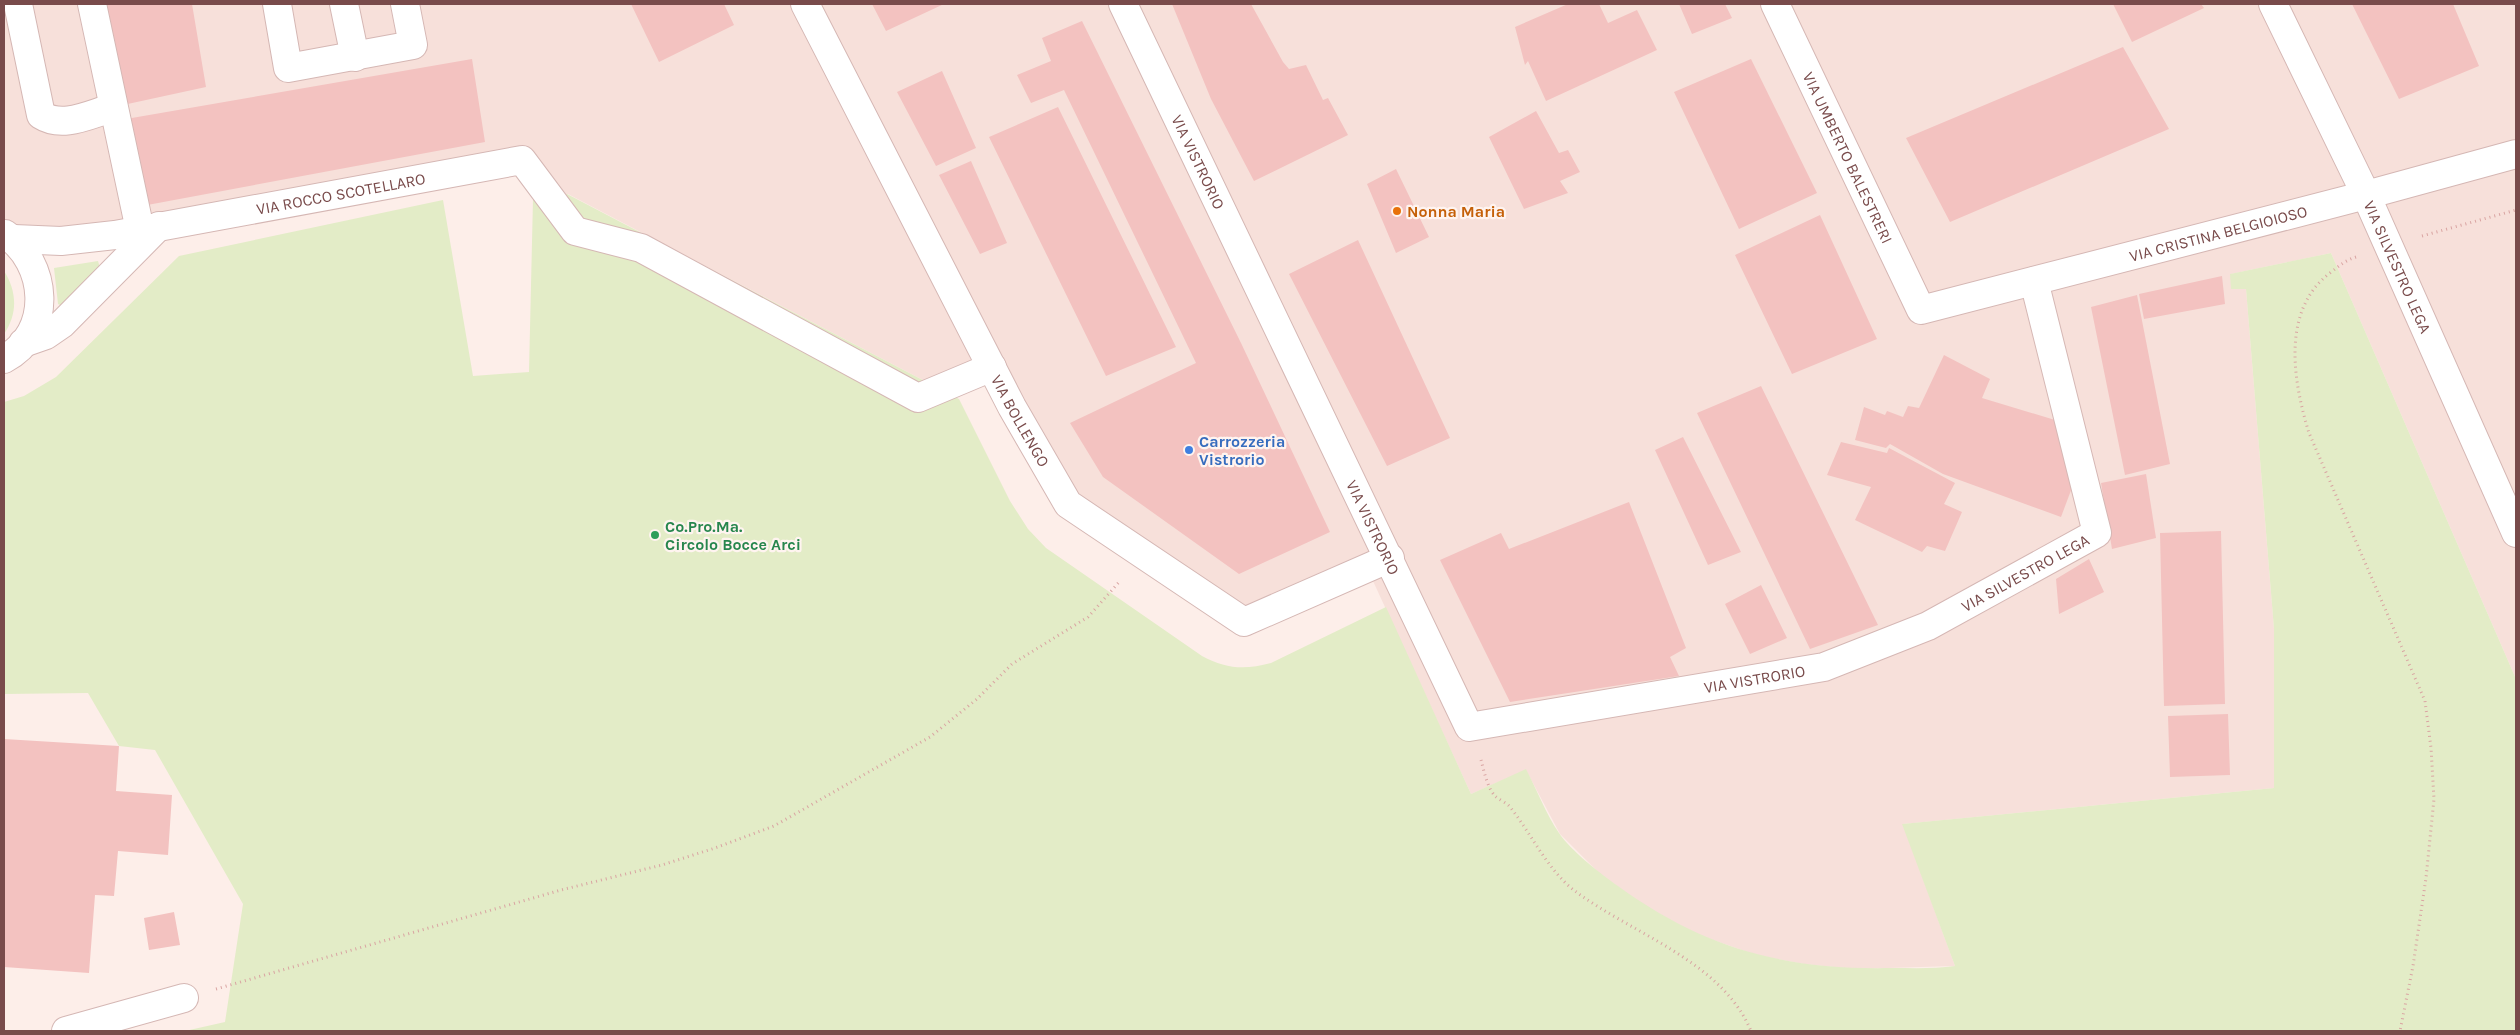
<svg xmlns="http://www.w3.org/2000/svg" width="2520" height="1035" font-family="Karla,sans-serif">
<rect width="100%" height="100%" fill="#fdeee9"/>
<path fill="#f7e0da" d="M4,4H2516V679L2331,253L2231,274V289H2246L2274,629V788L1903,824L1955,966L1854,969L1804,964L1756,955L1699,935L1649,909L1599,873L1560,834L1526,770L1471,794L1367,568L1244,622L1068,504L992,367L940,389L568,194L552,199L522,160L115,235L4,233Z"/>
<path fill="#e3ecc7" d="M567,194L959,399L1010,501L1028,529L1046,548L1202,656C1226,669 1245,670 1271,663L1386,607L1471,794L1526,769C1537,790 1546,814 1559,833C1571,851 1601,874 1618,886C1705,949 1785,970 1891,968C1912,968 1935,969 1955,966L1902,824L2274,788V629L2246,289H2231L2230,274L2331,253L2516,679V1031H185L225,1022L243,904L155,750L119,746L88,693L4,694V402L24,396L56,377L179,256L443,200L473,376L529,372L533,199Z
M98,261L100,268L62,306L58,304L54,268Z
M4,271C17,291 18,314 4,334Z"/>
<path fill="#f3c2c0" d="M104,4H192L206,87L123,105Z
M631,4H724L734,25L659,62Z
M872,4H944L886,31Z
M1172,4H1251L1283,62L1289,69L1306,65L1323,100L1328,98L1348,135L1254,181L1211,99Z
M1568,4H1599L1608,23L1637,10L1657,50L1546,101L1528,61L1525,65L1515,27Z
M1679,4H1725L1732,18L1692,34Z
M2113,4H2201L2204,8L2132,42Z
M2352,4H2453L2479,66L2399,99Z
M1082,21L1241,343L1330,532L1239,574L1103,477L1070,423L1196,363L1064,90L1031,103L1017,75L1051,61L1042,38Z
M2123,47L2169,129L1950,222L1906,138Z
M472,59L485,142L142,206L126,119Z
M1751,59L1817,193L1739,229L1674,92Z
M942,71L976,148L936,166L897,92Z
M1058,107L1176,347L1106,376L989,137Z
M1536,111L1559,153L1568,150L1580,172L1560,181L1568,193L1524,209L1489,137Z
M971,161L1007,243L980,254L939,175Z
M1396,169L1429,237L1396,253L1367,184Z
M1820,215L1877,339L1792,374L1735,255Z
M1358,240L1450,438L1387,466L1289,274Z
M2222,276L2225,304L2144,319L2139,294Z
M2137,295L2170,464L2125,475L2091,307Z
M1944,355L1990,379L1982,398L2055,420L2073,485L2061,517L1943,474L1890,444L1886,448L1855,440L1864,407L1885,415L1887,411L1903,417L1908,406L1919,408Z
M1761,386L1878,625L1810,649L1697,413Z
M1683,437L1741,552L1708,565L1655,450Z
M1841,442L1887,453L1889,448L1955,483L1944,504L1962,512L1945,551L1927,546L1922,552L1855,520L1871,487L1827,475Z
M2146,474L2156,538L2112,549L2101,483Z
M1629,502L1686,648L1670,657L1679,676L1510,702L1440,560L1501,533L1509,549Z
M2221,531L2225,704L2164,706L2160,533Z
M2089,559L2104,592L2059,614L2056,579Z
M1761,585L1787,638L1750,654L1725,604Z
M2228,714L2230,775L2170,777L2168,716Z
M4,739L119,746L116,791L172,795L168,855L118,851L114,896L95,895L89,973L4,967Z
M174,912L180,945L149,950L144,918Z"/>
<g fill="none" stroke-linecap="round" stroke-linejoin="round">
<defs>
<g id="minor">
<path d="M18,4L41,115C63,129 90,114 112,108"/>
<path d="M92,4L140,230"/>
<path d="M277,4L288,68L413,45L405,4"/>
<path d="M344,4L355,57"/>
<path id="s1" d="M805,4L1012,407L1068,504L1244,622L1390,558"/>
<path id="s2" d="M1123,4L1469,727L1824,667L1928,626L2097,533L2034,281"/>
<path id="s3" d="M1775,4L1921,310L2366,195L2516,154"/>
<path id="s4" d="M2273,4L2366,195L2516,533"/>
<path id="s5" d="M14,239L61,241L115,235L522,160L575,231L641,248L918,398L992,367"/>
<path d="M23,343L46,335L62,324L159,226"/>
<path d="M4,359C54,333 48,262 5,234"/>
<path d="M66,1031L184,998"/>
</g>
</defs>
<use href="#minor" stroke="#d5b7b4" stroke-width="30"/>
<path stroke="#d9a4a2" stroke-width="3" stroke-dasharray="1 4" stroke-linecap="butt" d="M2422,236L2516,210
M2356,257C2346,260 2339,266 2330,273C2281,310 2293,381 2309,433L2425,701L2431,748L2434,799L2426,878L2413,966L2400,1031
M1481,760C1484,771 1487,787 1495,796C1499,800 1506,802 1510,807C1531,833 1548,871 1575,891C1632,934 1722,961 1751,1031
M216,989L561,890L662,865L715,848L774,826L930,737L977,699L1012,664L1088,617L1120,581"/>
<use href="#minor" stroke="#fff" stroke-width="28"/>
</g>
<circle fill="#e8710a" stroke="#fff4f0" stroke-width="2" cx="1397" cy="211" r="5"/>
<circle fill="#3f7fe0" stroke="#fff4f0" stroke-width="2" cx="1189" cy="450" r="5"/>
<circle fill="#2e9e5b" stroke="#fff4f0" stroke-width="2" cx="655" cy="535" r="5"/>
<g text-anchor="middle" stroke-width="4.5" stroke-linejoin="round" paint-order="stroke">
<g font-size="16" fill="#794b4b" stroke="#fff4f0">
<text dy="6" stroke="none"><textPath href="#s3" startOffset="170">VIA UMBERTO BALESTRERI</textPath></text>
<text dy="6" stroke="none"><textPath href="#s2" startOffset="175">VIA VISTRORIO</textPath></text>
<text dy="6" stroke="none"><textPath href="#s5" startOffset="331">VIA ROCCO SCOTELLARO</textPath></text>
<text dy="6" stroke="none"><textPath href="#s3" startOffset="646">VIA CRISTINA BELGIOIOSO</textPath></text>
<text dy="6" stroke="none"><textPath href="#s4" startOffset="291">VIA SILVESTRO LEGA</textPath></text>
<text dy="6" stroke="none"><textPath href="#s1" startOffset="469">VIA BOLLENGO</textPath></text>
<text dy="6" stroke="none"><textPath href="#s2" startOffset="580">VIA VISTRORIO</textPath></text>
<text dy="6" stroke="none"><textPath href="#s2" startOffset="1384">VIA SILVESTRO LEGA</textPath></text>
<text dy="6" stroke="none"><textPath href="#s2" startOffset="1091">VIA VISTRORIO</textPath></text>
</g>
<g font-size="16" font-weight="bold" fill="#c56008" stroke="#fff4f0" text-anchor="start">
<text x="1407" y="217">Nonna Maria</text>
</g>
<g font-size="16" font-weight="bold" fill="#366cbe" stroke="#fff4f0" text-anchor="start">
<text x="1199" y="447">Carrozzeria<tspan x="1199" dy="18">Vistrorio</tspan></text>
</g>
<g font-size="16" font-weight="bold" fill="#27864d" stroke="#fff4f0" text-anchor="start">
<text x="665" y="532">Co.Pro.Ma.<tspan x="665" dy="18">Circolo Bocce Arci</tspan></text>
</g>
</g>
<rect width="2520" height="1035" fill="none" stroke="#794b4b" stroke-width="10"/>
</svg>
